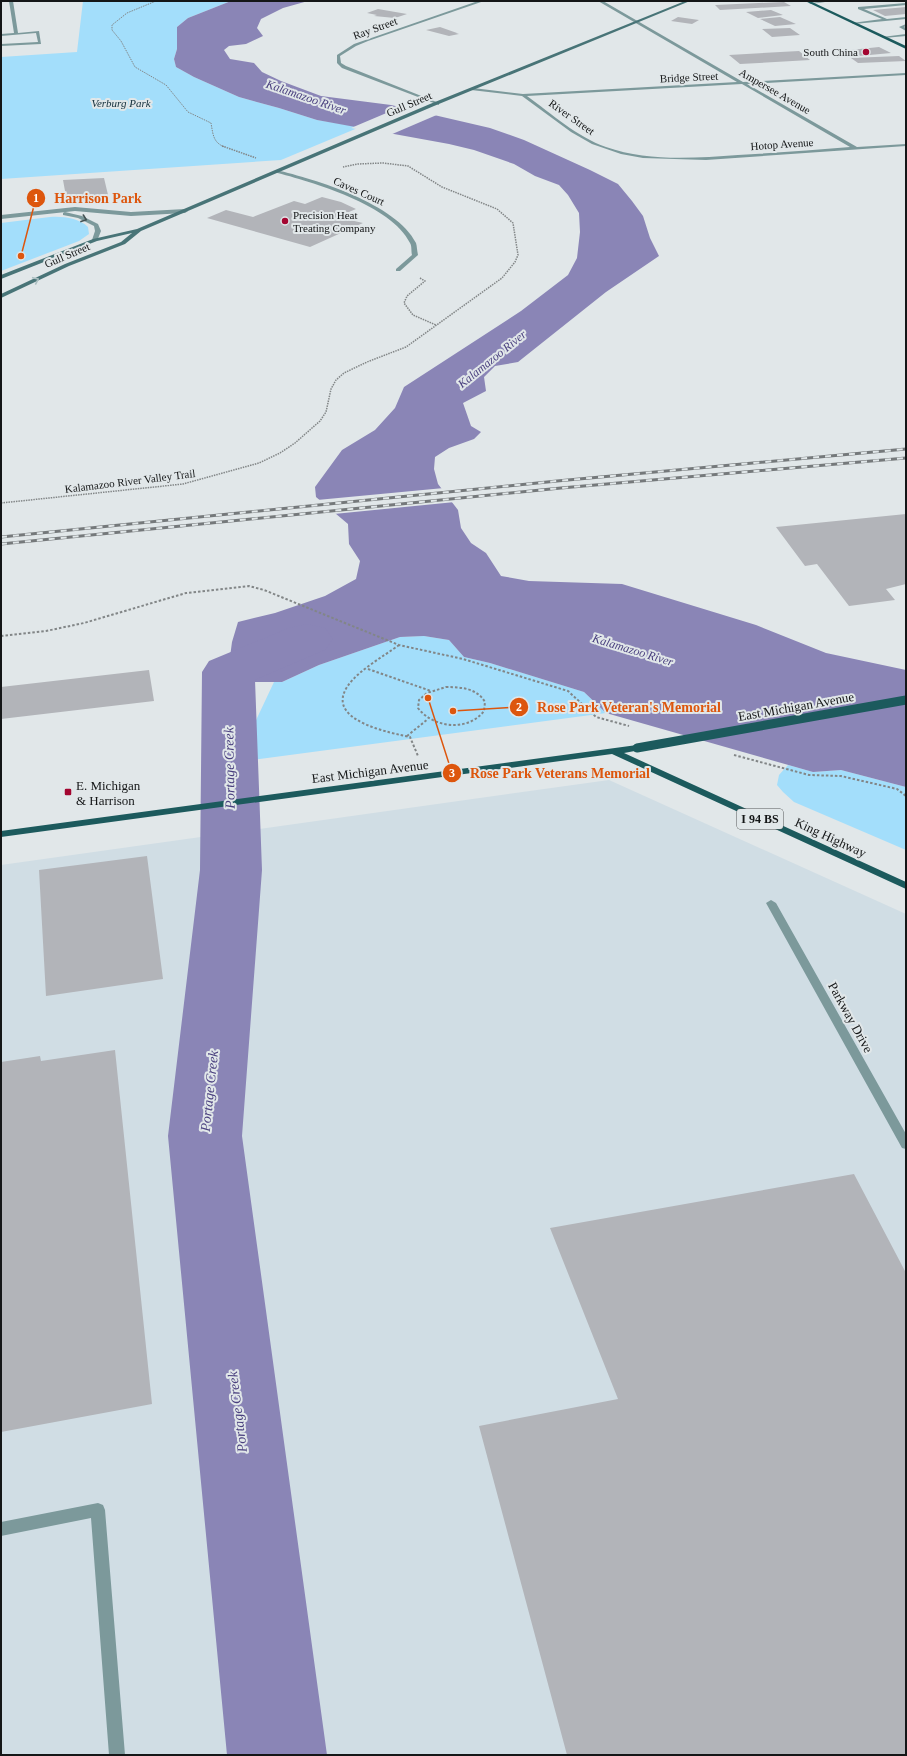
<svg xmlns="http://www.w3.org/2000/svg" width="907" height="1756" font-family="'Times New Roman',serif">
<rect width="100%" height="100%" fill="#e1e7e9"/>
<path fill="#d0dde4" d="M609,780L906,914V1755H1V865Z"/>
<path fill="#a3defb" d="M83,1H231L188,18L177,27V49L174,59L176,67L194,77L239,97L279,108L317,120L360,127L281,160L1,179V57L77,52Z
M50,217C63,216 79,218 88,227L89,234L79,241L1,271V223Z
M424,636L449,640L464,657L490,663L584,692L606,713L252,760L242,750L274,682H282L319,665L400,637Z
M788,765L813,772L841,770L906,787V850L794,802L783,792L777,785L779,775Z"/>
<path fill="#8a85b6" d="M231,1H308L283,8L261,19L257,28L263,36L246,44L229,46L224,50L230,59L254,63L262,72L281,81L321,96L391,105L490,128L524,140L590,170L618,184L632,201L643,216L650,238L659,256L606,292L518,362L495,366L484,377L486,391L463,403L471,426L481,432L474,439L449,448L435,457L434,469L438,484L458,510L461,528L471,543L486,553L501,576L529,581L622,584L756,625L826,653L906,670V787L841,770L813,772L606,713L584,692L490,663L464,657L449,640L424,636L400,637L319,665L282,682H246L228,672L232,642L238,622L275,613L325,596L356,579L360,561L349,544L348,524L316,497L315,487L342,450L375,430L395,408L404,387L521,311L568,275L577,258L580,232L579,213L568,195L559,185L535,176L514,164L474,150L449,144L317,120L279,108L239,97L194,77L176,67L174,59L177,49V27L188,18Z"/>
<path fill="#e1e7e9" d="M403,106L439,114L390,135L351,128Z
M444,488L455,502L334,514L317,500Z"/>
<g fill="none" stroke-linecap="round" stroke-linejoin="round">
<path fill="#8a85b6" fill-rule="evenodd" d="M307,624L325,628L333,639L325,650L255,680L262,870L242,1136L327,1755H227L168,1136L200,870L202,672L209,661L289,628Z"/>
</g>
<path fill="#b2b4b9" d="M784,2L791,6L720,10L715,5Z
M906,7V14L885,16L873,10Z
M378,9L407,14L395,18L374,16L377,15L367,13Z
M771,10L783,15L758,18L746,12Z
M678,17L699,20L692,24L671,21Z
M780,17L796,24L775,26L760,19Z
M440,27L457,33H456L459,34L449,36L426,30Z
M790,28L800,35L772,37L762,29Z
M879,47L891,53L837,58L832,55L845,54L841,51Z
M799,51L810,60L740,64L729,55Z
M899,56L906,61L858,63L851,58Z
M104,178L109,199L67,202L63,180Z
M322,197L341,202L356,209L337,217L363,223L310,247L207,218L226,210L253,217L294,201L305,204Z
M906,514V584L886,589L895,600L849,606L817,564L805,566L776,527Z
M149,670L154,701L1,719V687Z
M147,856L163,979L46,996L39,870Z
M115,1050L152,1404L1,1432V1062L40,1056L41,1061Z
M854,1174L906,1273V1755H567L479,1426L618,1399L550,1228Z"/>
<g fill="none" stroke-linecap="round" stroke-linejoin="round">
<path stroke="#828687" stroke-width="1" stroke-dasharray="1.5 1" stroke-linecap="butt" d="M156,1L127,13L112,25V30L121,41L135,67L166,85L188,112L211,123C213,134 213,143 225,147"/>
<path stroke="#828687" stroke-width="1.5" stroke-dasharray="1.5 1" stroke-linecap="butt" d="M222,146L256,158
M420,278L425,281L407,296L404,303L413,315L436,325
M1,503L183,484L259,463L280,453L295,443L320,421L326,412L331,389L336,380L344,373L367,362L406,347L502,278L515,262L518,255L513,223L497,209L442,187L408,166L383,163L358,164L343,167"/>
<path stroke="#828687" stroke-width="2" stroke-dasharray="2.5 2" stroke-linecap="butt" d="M1,636L46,631L84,623L186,593L249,586L264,590L399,645L463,659L568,691L596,717L629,726
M399,645C383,657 351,674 344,693C333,722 391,733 410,737L418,756
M368,669L431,691
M446,687C460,687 477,688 485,702L484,711C468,732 433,728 418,708L419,700L427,693Z
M407,736L428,719
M734,755L809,775L841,776L897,789L906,796"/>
<path fill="#7c999b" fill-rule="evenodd" d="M9,1H13L18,33L39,31L41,44L1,46V44L38,42L36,33L1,36V34L14,33Z
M717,1H750L748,2Z
M832,1L811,4L809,3Z
M906,3V5L864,9L887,19L906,17V19L854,24L852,23L882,19L858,9V7Z
M906,24V26L904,27L906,28V31L899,27Z
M906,34V36L884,38L882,37Z
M98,1503L103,1505L105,1510L125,1755H109L91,1518L1,1536V1522Z"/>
<path fill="#7c999b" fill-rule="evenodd" d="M478,1H484L368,41L356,46L340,56L341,63L346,66L439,103V105L342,68L337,63V55L354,44Z
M598,1H603L743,82L906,73V75L747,84L857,147L906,144V146L706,160L643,158L621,154L592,144L571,132L522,96L471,90L473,88L523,94L737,82ZM742,84L850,147C813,150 776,153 738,155C695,158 648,162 606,147C577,137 552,114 527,96Z
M276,170C315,179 397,204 416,243C417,246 417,251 418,255L400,271H396V269L412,255C411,251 412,246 410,243C392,205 312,182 274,172Z
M75,207L131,212L185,209L188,211L185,213L131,216L75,211L1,219V215Z
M65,212L82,216L98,224L101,231L97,241L92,240L95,231L94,226L78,218L63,215V213Z
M771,900L776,903L906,1134V1149L902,1148L766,903Z"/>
<path fill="#487477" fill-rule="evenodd" d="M685,1H690L434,106L141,231L125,244L69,266L1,298V294L65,264L121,242L132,233L97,241L1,279V275L93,239L137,229L430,104Z"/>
<path fill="#1c5a5d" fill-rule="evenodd" d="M805,1H810L906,46V49Z
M637,745L640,746L642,748L640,750L624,753L906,882V889L612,754L1,837V831Z"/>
<defs>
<path id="rail" d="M1,537L557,481L906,449
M1,544L561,488L906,458"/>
</defs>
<use href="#rail" stroke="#75797b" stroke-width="3"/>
<use href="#rail" stroke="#e1e7e9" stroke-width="2" stroke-dasharray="6" stroke-linecap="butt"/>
<path stroke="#1c5a5d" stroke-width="9" d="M637,748L906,700"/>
</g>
<defs><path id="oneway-chevron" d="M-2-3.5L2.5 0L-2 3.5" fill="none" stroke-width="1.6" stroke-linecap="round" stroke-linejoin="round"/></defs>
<use stroke="#435152" href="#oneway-chevron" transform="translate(84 219) rotate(20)"/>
<use stroke="#abbfc1" href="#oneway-chevron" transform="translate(36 280) rotate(-25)"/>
<g fill="#a30530" stroke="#e1e7e9" stroke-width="1.5">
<circle cx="866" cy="52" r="4"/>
<circle cx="285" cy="221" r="4"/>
<rect x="64" y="788" width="8" height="8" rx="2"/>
</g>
<g text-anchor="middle" stroke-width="4" stroke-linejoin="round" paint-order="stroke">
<g font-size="11" fill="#141617" stroke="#e1e7e9">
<text transform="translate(375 28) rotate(-20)" y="4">Ray Street</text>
<text transform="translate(689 77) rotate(-3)" y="4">Bridge Street</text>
<text transform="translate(775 91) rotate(30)" y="4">Ampersee Avenue</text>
<text transform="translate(409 104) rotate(-23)" y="4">Gull Street</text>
<text transform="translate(572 117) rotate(35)" y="4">River Street</text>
<text transform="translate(782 144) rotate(-4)" y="4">Hotop Avenue</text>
<text transform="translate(359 191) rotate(24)" y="4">Caves Court</text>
<text transform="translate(67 255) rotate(-23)" y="4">Gull Street</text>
<text transform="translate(130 481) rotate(-7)" y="4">Kalamazoo River Valley Trail</text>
</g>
<g font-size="11" fill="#141617" stroke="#e1e7e9" text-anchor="end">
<text x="858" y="56">South China</text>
<text x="293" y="219" text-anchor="start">Precision Heat<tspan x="293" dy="13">Treating Company</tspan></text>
</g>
<g font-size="11" font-style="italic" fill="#122e3b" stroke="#e1e7e9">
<text x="121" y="107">Verburg Park</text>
</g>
<g font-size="12" font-style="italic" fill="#4a407f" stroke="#e1e7e9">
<text transform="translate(306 97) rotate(19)" y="4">Kalamazoo River</text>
<text transform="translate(492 359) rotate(-39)" y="4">Kalamazoo River</text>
<text transform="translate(633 650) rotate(17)" y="4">Kalamazoo River</text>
</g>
<rect fill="#e1e7e9" stroke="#525556" stroke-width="1" x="737" y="809" width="46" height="20" rx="3"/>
<g font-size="12" font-weight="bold" fill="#141617">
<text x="760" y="823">I 94 BS</text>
</g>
<g font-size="13" fill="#141617" stroke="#e1e7e9">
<text transform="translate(796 706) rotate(-10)" y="5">East Michigan Avenue</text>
<text transform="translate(370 771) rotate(-7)" y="5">East Michigan Avenue</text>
<text transform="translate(831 837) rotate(25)" y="5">King Highway</text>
<text transform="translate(851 1017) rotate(61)" y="5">Parkway Drive</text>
</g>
<g font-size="13" fill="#141617" stroke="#e1e7e9" text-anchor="start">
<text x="76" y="790">E. Michigan<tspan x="76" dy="15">&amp; Harrison</tspan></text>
</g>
<g font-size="14" font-style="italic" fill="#4a407f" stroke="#e1e7e9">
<text transform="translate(229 768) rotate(-91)" y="5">Portage Creek</text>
<text transform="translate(209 1091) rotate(-84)" y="5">Portage Creek</text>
<text transform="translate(237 1412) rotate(-97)" y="5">Portage Creek</text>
</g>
</g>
<path fill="none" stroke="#dd560d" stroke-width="1.5" d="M21 256L36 198M453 711L519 707M428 698L452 773"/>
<g fill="#dd560d" stroke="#e1e7e9" stroke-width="1.5">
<circle cx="21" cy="256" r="4"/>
<circle cx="453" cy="711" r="4"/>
<circle cx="428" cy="698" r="4"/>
<circle cx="36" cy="198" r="10"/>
<circle cx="519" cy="707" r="10"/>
<circle cx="452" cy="773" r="10"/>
</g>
<g font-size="12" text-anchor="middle" font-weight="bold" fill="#fff">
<text x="36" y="202">1</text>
<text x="519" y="711">2</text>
<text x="452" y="777">3</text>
</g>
<g font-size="14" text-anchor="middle" font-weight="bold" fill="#dd560d" stroke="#e1e7e9" stroke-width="4" stroke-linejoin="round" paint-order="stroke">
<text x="98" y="203">Harrison Park</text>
<text x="629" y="712">Rose Park Veteran's Memorial</text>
<text x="560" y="778">Rose Park Veterans Memorial</text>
</g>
<rect width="907" height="1756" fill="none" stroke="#141617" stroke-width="4"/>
</svg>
